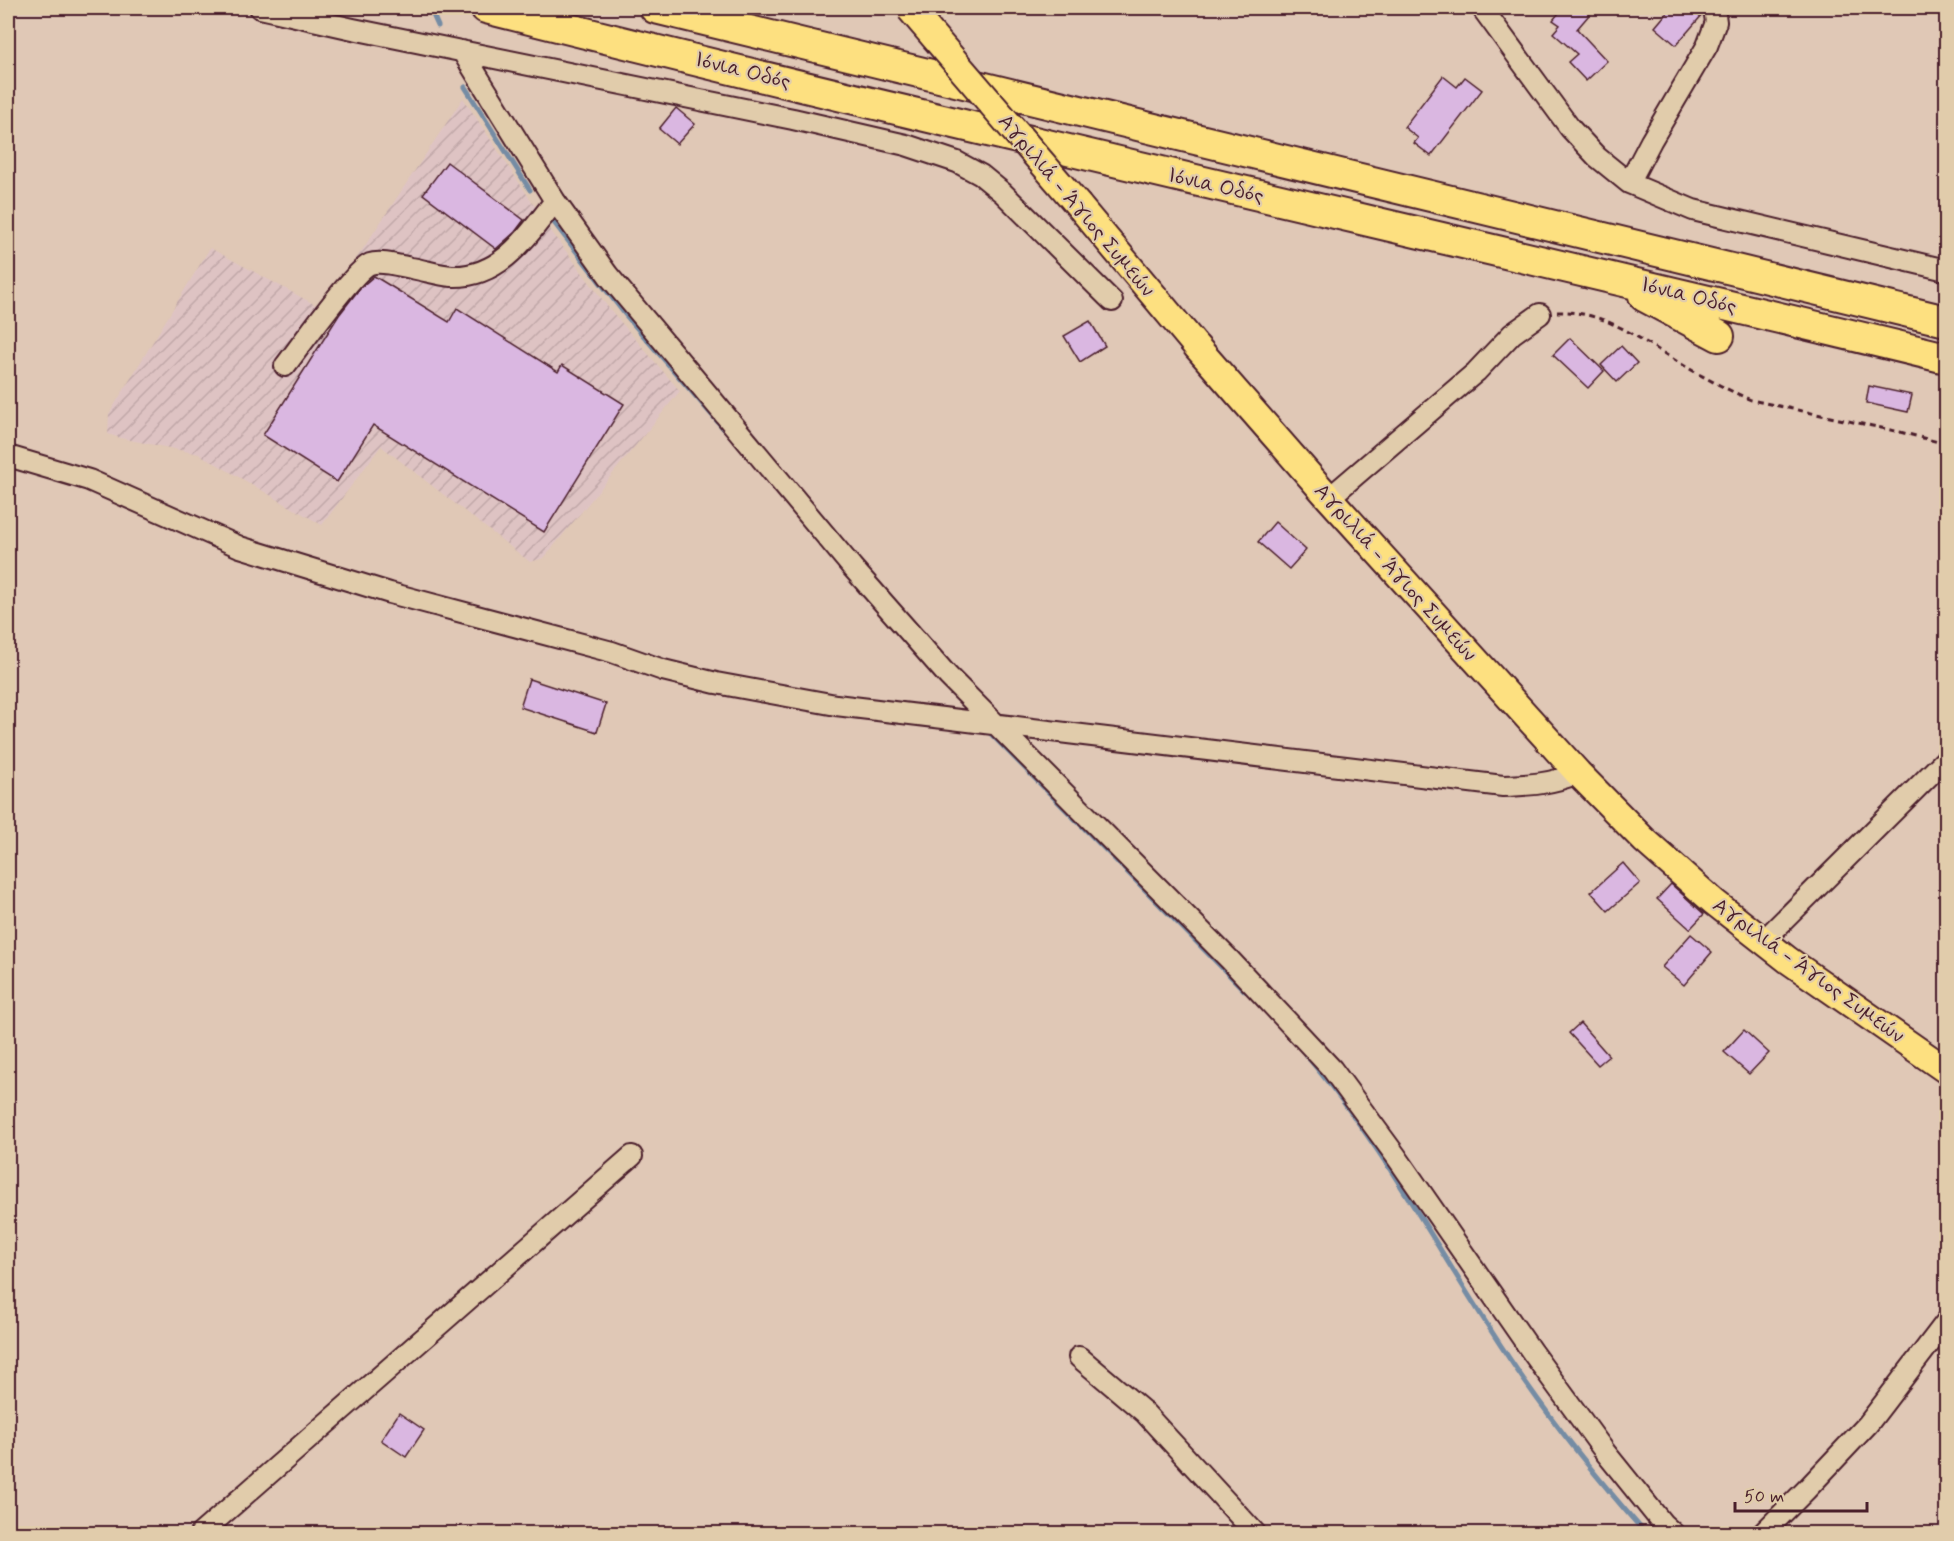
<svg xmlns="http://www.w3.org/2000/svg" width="1954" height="1541" font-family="Mynerve,sans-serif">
<defs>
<pattern id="industrial-furrows" width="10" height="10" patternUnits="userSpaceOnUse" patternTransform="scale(1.5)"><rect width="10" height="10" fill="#dec3c3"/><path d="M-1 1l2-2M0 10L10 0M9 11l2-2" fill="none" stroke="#c0a7a8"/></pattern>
</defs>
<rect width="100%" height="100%" fill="#e0c8b6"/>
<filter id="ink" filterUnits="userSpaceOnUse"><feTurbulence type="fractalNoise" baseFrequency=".0167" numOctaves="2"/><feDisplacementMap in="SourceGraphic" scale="12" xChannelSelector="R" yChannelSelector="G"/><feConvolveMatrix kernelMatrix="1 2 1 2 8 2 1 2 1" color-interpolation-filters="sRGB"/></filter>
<g filter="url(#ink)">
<path fill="url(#industrial-furrows)" d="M463,98L554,235L608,307L680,391L544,558L530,562L381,446L322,525L199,454L120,438L108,434L109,414L210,248L323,309Z"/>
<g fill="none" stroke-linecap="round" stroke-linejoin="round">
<path stroke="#758ca4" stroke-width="5" d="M433,15L438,26
M465,87L530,190
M552,220L624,313L724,429
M987,730L1245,991
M1305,1054C1391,1154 1449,1273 1524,1380C1561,1433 1603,1485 1646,1534"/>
</g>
<path fill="#dab7e1" stroke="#4a1f2b" stroke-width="1.5" d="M1563,8H1595L1577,29L1607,61L1586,81L1568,62L1577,54L1553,33L1560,25L1553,20Z
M1671,8H1702L1703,14L1676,45L1655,27Z
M1443,76L1457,87L1465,77L1482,90L1431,156L1414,143L1418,138L1404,127Z
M676,108L695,124L677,144L659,129Z
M447,162L524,220L515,232L496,249L423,194Z
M374,276L449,322L457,308L558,372L562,365L624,404L544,532L373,425L337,482L263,435L339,315L360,288Z
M1090,321L1105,346L1080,362L1064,336Z
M1570,338L1604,371L1588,388L1553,355Z
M1621,346L1637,363L1617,382L1601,365Z
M1869,386L1912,395L1908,412L1866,403Z
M1275,522L1306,550L1289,569L1258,542Z
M529,679L606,704L597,732L520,707Z
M1623,863L1640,883L1608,911L1591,892Z
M1671,884L1704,914L1690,929L1657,899Z
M1691,934L1712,952L1684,985L1662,967Z
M1580,1023L1609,1056L1598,1065L1569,1033Z
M1744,1030L1769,1053L1749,1074L1724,1052Z
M399,1413L424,1430L406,1457L381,1440Z"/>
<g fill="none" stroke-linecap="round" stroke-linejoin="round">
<defs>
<path id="minor" d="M260,8L353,29L793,119L906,145L957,162L981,175L1003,193L1112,301
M1482,8L1570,128L1597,157L1629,183L1693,210L1946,270
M462,51L555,201L608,275L852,567L948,676L1230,960L1332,1069L1396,1156L1532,1352L1605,1452L1663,1524L1674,1534
M1629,183L1651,141L1707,46L1716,22L1714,8
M285,366C299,348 353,271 370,264C381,260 400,266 411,268C424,270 438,275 452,276C501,278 528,235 555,201
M8,456L89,480L240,547L390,593L612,652L663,670L716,683L836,705L1503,786C1531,785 1551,784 1578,773
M1329,498L1476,372L1512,334L1540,314
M1763,941L1946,759
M1079,1357L1144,1412L1256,1534
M200,1534L632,1156
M1762,1534L1806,1490L1868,1424L1946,1322"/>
<path id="major" d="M1079,206L1196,346L1329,498L1578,773L1644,840L1714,902L1788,960L1946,1070"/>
<path id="highway" d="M486,8C971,131 1460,240 1946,358
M655,8L1946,321
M1644,296L1719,336"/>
</defs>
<use href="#minor" stroke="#4a1f2b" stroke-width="24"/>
<use href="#major" stroke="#4a1f2b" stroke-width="30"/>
<use href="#highway" stroke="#4a1f2b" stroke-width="34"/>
<path stroke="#4a1f2b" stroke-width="3" stroke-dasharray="6 4.5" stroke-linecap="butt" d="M1557,312C1604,310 1639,339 1678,362C1701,376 1726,389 1751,400L1900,432L1946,444"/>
<use href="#minor" stroke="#e1ccab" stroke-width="20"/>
<use href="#major" stroke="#fde080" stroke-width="26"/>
<use href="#highway" stroke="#fde080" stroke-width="30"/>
<defs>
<path id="major-bridge" d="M910,9L1079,206"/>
</defs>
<use href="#major-bridge" stroke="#4a1f2b" stroke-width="30" stroke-linecap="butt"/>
<use href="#major-bridge" stroke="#fde080" stroke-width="26"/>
</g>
</g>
<g text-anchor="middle" stroke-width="4.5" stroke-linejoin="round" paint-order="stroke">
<g font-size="21" fill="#4a1f2b" stroke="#e1ccab">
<text transform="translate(743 70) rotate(14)" y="7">Ιόνια Οδός</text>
<text transform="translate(1216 185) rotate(13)" y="7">Ιόνια Οδός</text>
<text transform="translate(1077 205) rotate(50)" y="7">Αγριλιά - Άγιος Συμεών</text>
<text transform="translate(1689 295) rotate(14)" y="7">Ιόνια Οδός</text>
<text transform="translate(1396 572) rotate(48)" y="7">Αγριλιά - Άγιος Συμεών</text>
<text transform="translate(1809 970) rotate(36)" y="7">Αγριλιά - Άγιος Συμεών</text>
</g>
</g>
<rect width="1954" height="1541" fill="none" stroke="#e1ccab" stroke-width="30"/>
<rect x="15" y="15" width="1924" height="1511" fill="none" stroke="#4a1f2b" stroke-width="2" filter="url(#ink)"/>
<path d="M1735 1502v9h132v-9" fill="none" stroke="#4a1f2b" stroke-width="3"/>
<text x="1744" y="1502" font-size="18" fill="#4a1f2b" stroke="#e1ccab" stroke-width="4.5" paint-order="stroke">50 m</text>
</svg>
